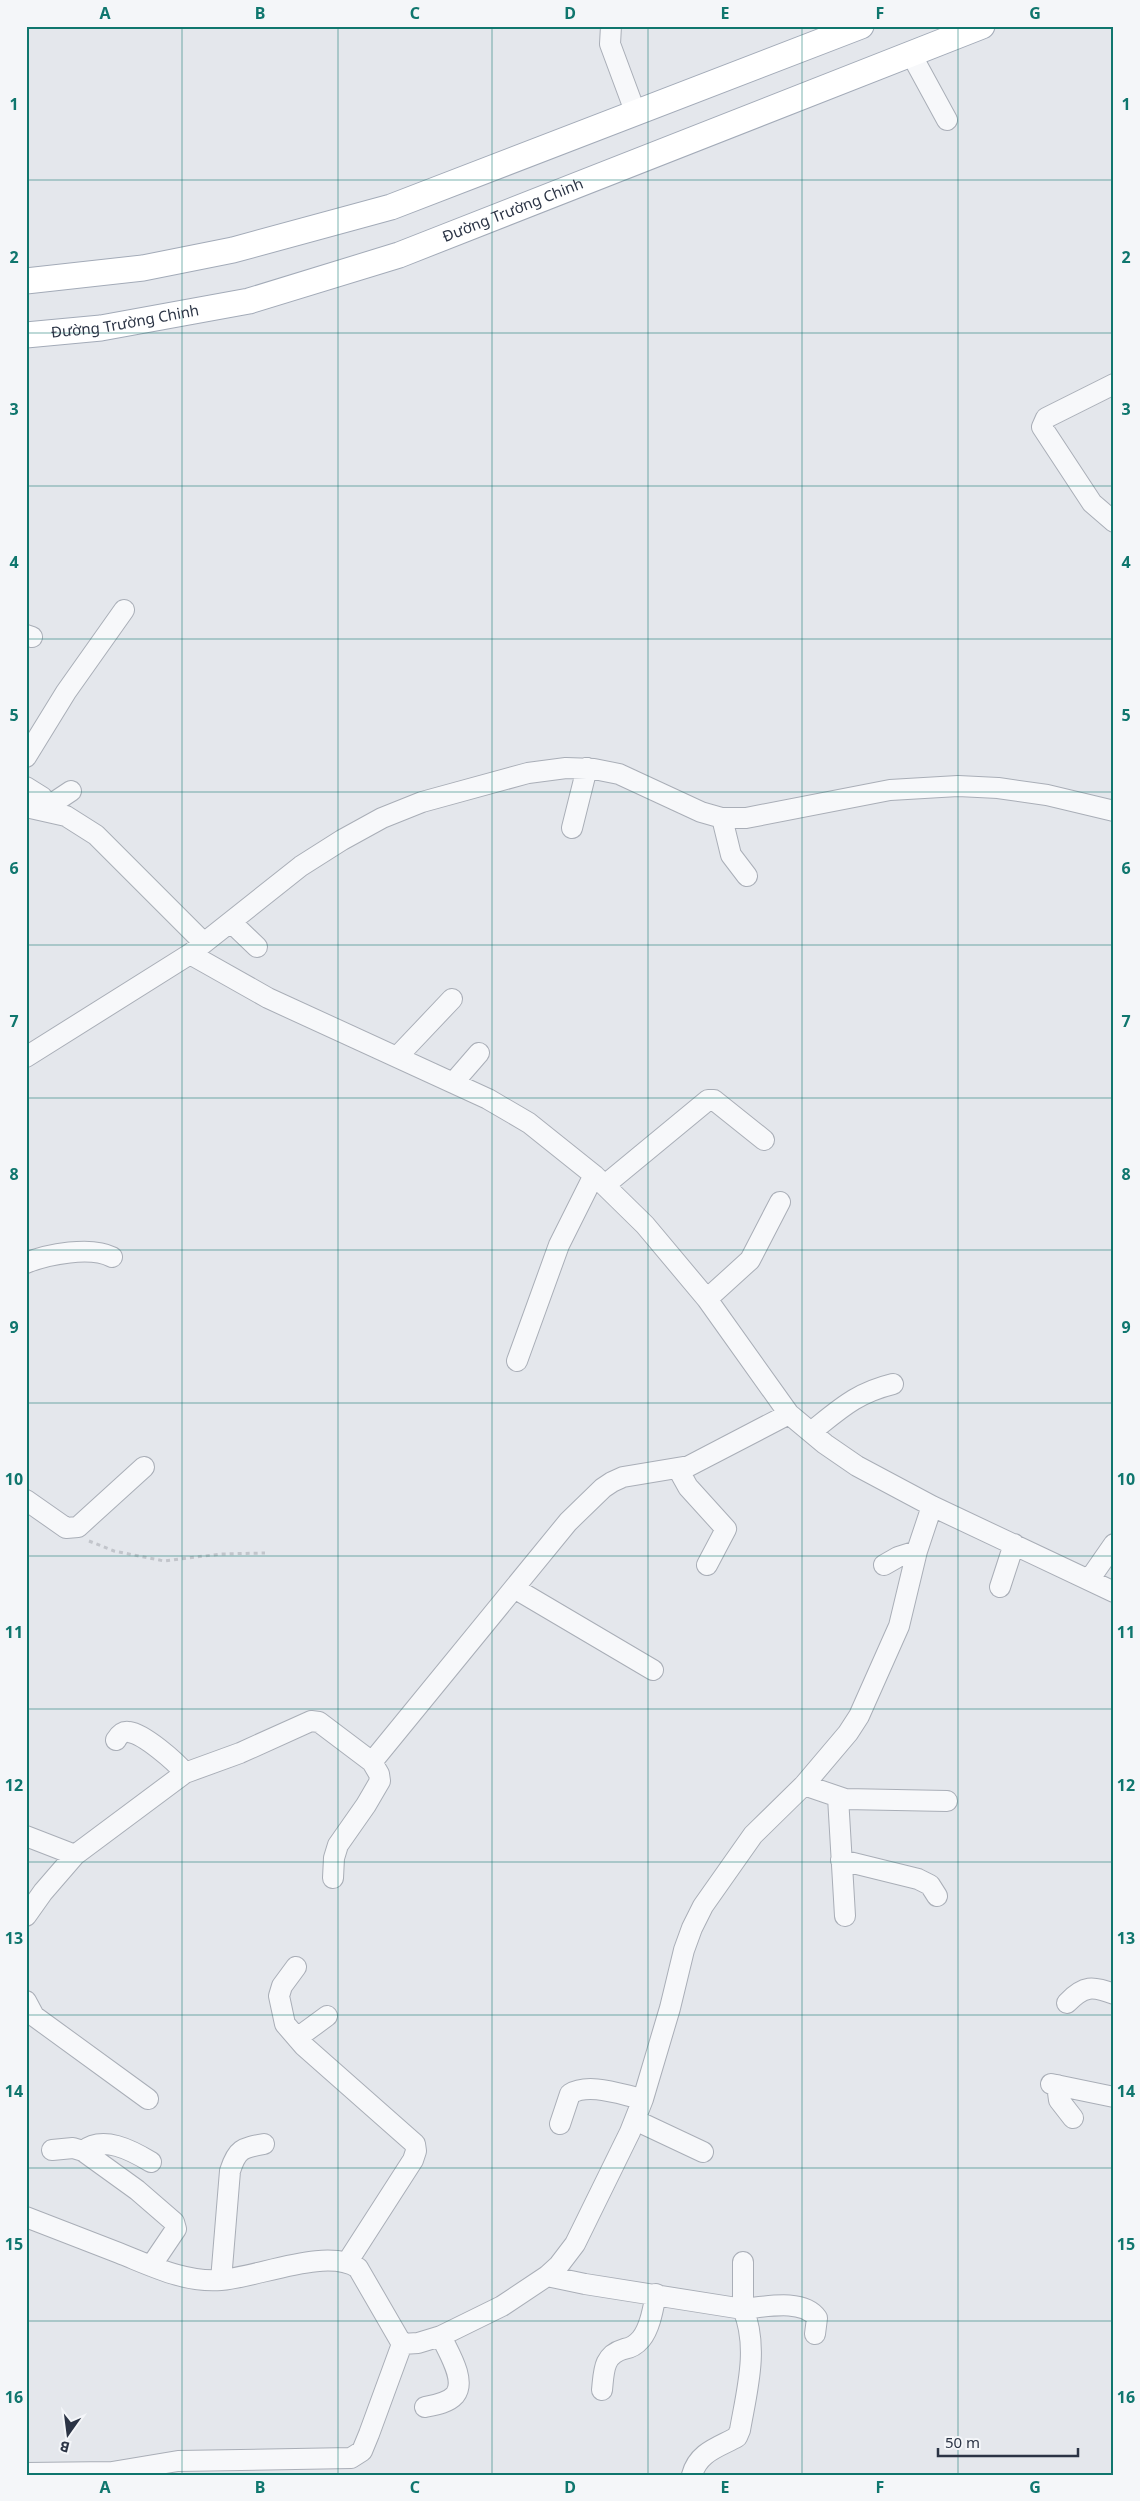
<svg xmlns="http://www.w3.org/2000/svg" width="1140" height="2501" font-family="'Noto Sans',sans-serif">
<rect width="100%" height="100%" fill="#e4e7ec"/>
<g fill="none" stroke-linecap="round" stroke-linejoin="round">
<defs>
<path id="minor" d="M611,26L610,44L636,114
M911,54L947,120
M1114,384L1046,418L1042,427L1092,503L1114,522
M26,635L32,637
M26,757L66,692L124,610
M26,787L42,797L57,814
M50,805L71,791
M26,807L66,816L96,835L203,942
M722,818L731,855L747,876
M572,828L587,768
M232,923L257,947
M190,954L268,998L488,1099L529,1123L594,1175L645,1225L707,1299L789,1414L825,1444L857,1466L932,1506L1114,1592
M26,1057L190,954L301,866L342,840L382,818L422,802L528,773L566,768L594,769L619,774L701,812L722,818H746L890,790L958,786L998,788L1047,795L1114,811
M397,1057L452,999
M453,1083L479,1053
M605,1185L708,1100H714L764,1140
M26,1263C48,1254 91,1246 112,1257
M707,1299L750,1260L780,1202
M517,1361L559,1245L594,1175
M811,1432C840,1409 856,1393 893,1384
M678,1469L688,1487L726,1529L707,1565
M26,1500L66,1528L78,1527L144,1467
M884,1565L898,1557L917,1551
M1089,1580L1114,1544
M1000,1587L1014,1544
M514,1588L653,1670
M116,1740C119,1735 123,1731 129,1732C144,1734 175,1761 185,1773
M372,1762L568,1522L603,1488L612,1482L623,1477L689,1466L789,1414
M804,1785L845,1799L947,1801
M838,1797L845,1916
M26,1836L75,1855
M841,1860L918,1879L930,1885L937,1896
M26,1916L43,1892L75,1855L185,1773L240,1753L311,1721L319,1722L372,1762L379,1774L380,1781L366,1805L338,1845L334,1858L333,1878
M296,1967L282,1986L279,1996L285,2024L304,2046L415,2144L416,2151L413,2160L348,2261
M26,2001L34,2016L148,2099
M1067,2003C1084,1985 1093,1986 1114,1994
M297,2038L327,2016
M1051,2084L1114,2097
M1057,2085L1059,2100L1073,2118
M635,2120L703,2152
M560,2124L570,2094C589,2082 622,2095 643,2099
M52,2150L73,2148L83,2151L137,2190L174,2222L176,2229L151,2266
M83,2151C103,2135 131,2150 151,2162
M26,2217C57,2229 88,2241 119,2253C152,2266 185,2283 221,2280C259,2277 327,2247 358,2268L402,2344
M743,2262V2309C764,2307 803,2298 817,2318L815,2334
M547,2276L585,2284L743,2309C759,2347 747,2390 740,2430L737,2437C719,2447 698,2452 692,2475
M221,2280L230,2171C237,2149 242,2148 264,2144
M602,2390C604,2371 603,2355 624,2349C631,2348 636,2345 641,2339C650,2328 653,2309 656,2294
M425,2407C435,2405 448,2403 455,2395C467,2380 447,2350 441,2336
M26,2473L112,2472L178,2461L351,2458L362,2451L369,2434L402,2344L418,2343L441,2336L502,2306L547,2276L559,2265L575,2244L630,2132L643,2099L670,2008L684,1950L692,1928L703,1906L753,1835L804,1785L848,1733L859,1716L899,1626L917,1551L932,1506"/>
<g id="major">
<path d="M26,281L143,268L233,250L391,207L861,26"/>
<path id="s1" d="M26,335L101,328L249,301L399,255L982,26"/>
</g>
</defs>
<use href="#minor" stroke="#a9aeb7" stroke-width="22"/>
<use href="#major" stroke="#a3abb8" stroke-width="27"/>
<path stroke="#c2c5cb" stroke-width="3" stroke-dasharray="4 4" stroke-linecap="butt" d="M89,1541L114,1551L164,1561L221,1554L265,1553"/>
<use href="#minor" stroke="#f7f8fa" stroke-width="20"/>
<use href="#major" stroke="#fff" stroke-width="25"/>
</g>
<path fill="none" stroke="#0f766e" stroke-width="1" stroke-opacity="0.55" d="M182,26V2475M338,26V2475M492,26V2475M648,26V2475M802,26V2475M958,26V2475M26,180H1114M26,333H1114M26,486H1114M26,639H1114M26,792H1114M26,945H1114M26,1098H1114M26,1250H1114M26,1403H1114M26,1556H1114M26,1709H1114M26,1862H1114M26,2015H1114M26,2168H1114M26,2321H1114"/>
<g text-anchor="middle" stroke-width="4" stroke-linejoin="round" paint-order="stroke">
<g font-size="15" fill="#2b3445" stroke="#f4f6f9">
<text dy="5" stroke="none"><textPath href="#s1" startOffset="505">Đường Trường Chinh</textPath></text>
<text dy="5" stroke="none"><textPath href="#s1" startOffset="100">Đường Trường Chinh</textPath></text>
</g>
</g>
<rect width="1140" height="2501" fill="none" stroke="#f4f6f9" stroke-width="55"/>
<g transform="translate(68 2434) rotate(194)" stroke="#f4f6f9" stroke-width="4" paint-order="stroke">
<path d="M0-4L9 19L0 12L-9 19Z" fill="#2b3445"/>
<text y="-8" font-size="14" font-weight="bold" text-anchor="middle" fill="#2b3445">B</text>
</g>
<path d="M938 2448v8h140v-8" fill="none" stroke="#2b3445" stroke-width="2.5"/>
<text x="945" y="2448" font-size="15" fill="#2b3445" stroke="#f4f6f9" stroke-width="4" paint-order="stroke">50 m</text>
<rect x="28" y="28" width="1084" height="2446" fill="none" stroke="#0f766e" stroke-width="2"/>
<g font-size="16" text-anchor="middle" font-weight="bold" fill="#0f766e">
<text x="105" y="19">A</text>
<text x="260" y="19">B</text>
<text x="415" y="19">C</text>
<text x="570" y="19">D</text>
<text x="725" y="19">E</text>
<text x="880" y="19">F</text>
<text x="1035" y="19">G</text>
<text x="14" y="110">1</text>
<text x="1126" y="110">1</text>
<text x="14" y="263">2</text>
<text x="1126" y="263">2</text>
<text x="14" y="415">3</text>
<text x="1126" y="415">3</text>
<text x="14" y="568">4</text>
<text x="1126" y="568">4</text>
<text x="14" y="721">5</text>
<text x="1126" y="721">5</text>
<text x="14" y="874">6</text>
<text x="1126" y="874">6</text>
<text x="14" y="1027">7</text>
<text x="1126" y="1027">7</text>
<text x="14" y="1180">8</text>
<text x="1126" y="1180">8</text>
<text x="14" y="1333">9</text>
<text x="1126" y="1333">9</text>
<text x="14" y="1485">10</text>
<text x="1126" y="1485">10</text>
<text x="14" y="1638">11</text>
<text x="1126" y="1638">11</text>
<text x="14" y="1791">12</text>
<text x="1126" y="1791">12</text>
<text x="14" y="1944">13</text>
<text x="1126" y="1944">13</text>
<text x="14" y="2097">14</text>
<text x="1126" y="2097">14</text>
<text x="14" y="2250">15</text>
<text x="1126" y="2250">15</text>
<text x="14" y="2403">16</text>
<text x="1126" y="2403">16</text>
<text x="105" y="2493">A</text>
<text x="260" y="2493">B</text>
<text x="415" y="2493">C</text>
<text x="570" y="2493">D</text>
<text x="725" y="2493">E</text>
<text x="880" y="2493">F</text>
<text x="1035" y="2493">G</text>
</g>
</svg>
